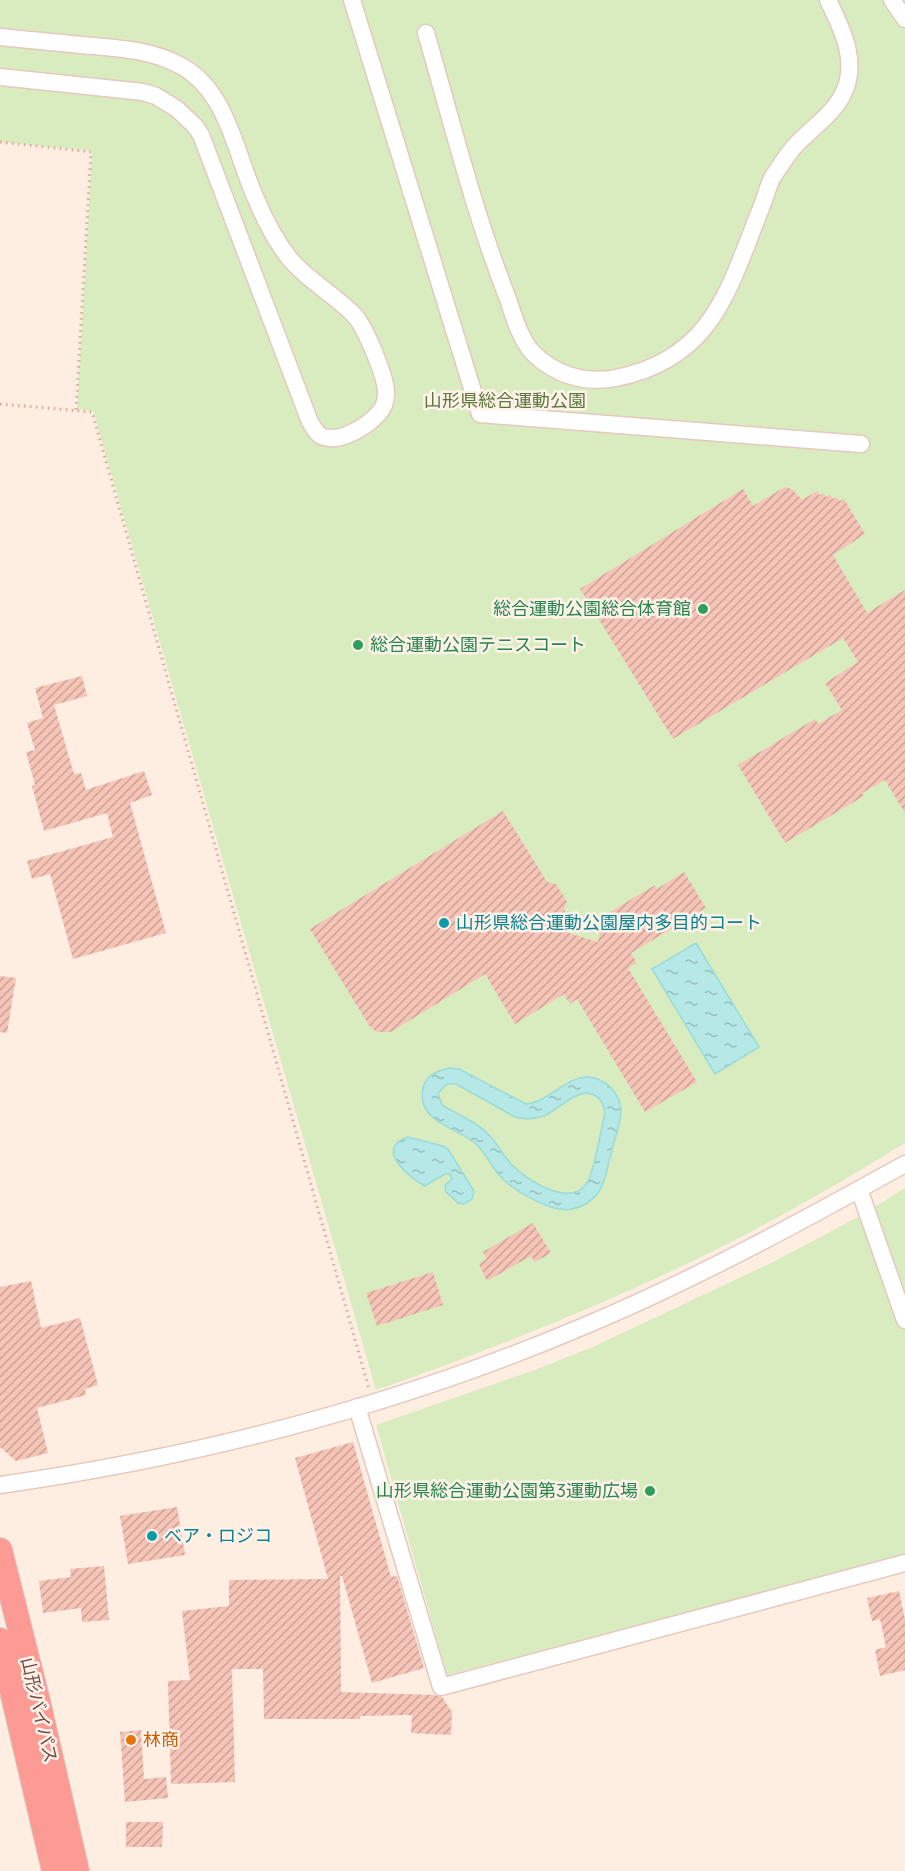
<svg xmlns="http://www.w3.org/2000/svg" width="905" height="1871" font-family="Manrope,'Noto Sans JP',sans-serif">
<defs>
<pattern id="water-ripples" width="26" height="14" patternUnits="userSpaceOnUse" patternTransform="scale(1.5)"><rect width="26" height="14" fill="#b5e8e6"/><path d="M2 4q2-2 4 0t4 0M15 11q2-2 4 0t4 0" fill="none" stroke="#98bebc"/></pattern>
<pattern id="building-hatch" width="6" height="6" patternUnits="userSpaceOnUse" patternTransform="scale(1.5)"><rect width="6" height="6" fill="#f5c4b7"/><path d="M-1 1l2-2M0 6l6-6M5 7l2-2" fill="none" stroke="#cba197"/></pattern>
</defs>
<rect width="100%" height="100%" fill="#feede1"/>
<path fill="#d9ecbf" d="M0,0H905V1143C837,1185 767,1225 695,1260C591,1310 485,1352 376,1390L93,411L77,409L92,151L0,142Z
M905,1188V1556L447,1675L376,1425L532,1371L595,1346L775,1261L860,1216Z"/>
<path fill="url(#water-ripples)" stroke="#9adbd9" stroke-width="1.5" fill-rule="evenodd" d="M696,943L759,1047L715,1074L652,969Z
M450,1068L459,1069L526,1104C549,1102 565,1077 588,1077C605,1078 620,1093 621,1110C621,1123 614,1140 611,1154C607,1167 606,1182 598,1193C592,1201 582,1207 572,1209C552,1214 513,1190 500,1176C491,1166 485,1152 475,1143C456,1127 416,1122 423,1088C426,1075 438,1070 450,1068ZM447,1084H456L515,1117C525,1120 534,1119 544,1116C559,1110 579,1085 596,1096C602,1100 604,1106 605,1113C601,1129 595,1167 588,1181C572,1210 527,1180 512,1165C503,1156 498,1144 489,1135C477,1122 457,1114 442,1105L438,1093Z
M408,1137L443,1146L448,1149L474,1191L472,1199L464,1204L458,1203L446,1192L445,1185L452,1179L450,1174H445L425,1186C408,1177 374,1148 408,1137Z"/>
<path fill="url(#building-hatch)" d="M785,487L792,489L802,500L817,491L819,495L823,493L826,497L830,495L833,499L837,497L839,501L844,499L865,534L833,555L867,613L905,590V813L885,780L862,793L864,796L785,843L738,765L815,719L818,724L842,710L825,683L858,662L843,638L673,739L580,589L743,489L753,506Z
M82,676L87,696L54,705L74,774L81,773L86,790L144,771L152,795L130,803L166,933L73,959L50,874L32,879L27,861L113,837L107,813L44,831L32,786L35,785L26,752L35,750L27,723L43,718L35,688Z
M503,811L547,882L556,884L567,902L564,908L568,920L565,932L598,942L602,917L655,885L657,889L684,872L706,908L631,953L637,963L628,968L697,1082L645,1112L577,999L570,1004L564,994L515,1024L485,974L391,1032H377L370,1027L310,929Z
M0,976L16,978L7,1033L0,1032Z
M533,1223L551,1253L535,1262L531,1256L487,1281L479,1264L487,1259L483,1252Z
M433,1272L443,1305L377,1326L366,1293Z
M31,1281L41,1328L80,1318L98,1385L85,1389L86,1395L37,1408L48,1453L16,1461L0,1447V1287Z
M353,1442L391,1577L397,1576L424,1668L372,1683L342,1576H340L341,1692H339L435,1695L442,1697L452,1712L451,1735L411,1733L412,1715L360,1716V1719H264L263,1669H232L235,1782L171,1784L168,1681L190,1680L182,1611L229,1606V1580L328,1579L295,1458Z
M177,1507L185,1555L128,1564L120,1516Z
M104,1566L109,1620L82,1622L81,1608L43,1613L39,1581L71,1577L70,1569Z
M899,1591L905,1619V1670L880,1676L875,1650L886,1647L880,1619L872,1621L867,1598Z
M141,1730L144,1779L166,1777L168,1798L125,1802L120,1732Z
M126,1822H163L162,1847H126Z"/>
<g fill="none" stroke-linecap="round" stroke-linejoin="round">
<defs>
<path id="minor" d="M352,0L480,414L861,444
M892,0L905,19
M426,33C452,122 474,213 508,299C513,315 521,341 533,353C555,375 585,384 616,378C711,359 728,292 759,213C764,202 767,189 772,178C778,169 786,157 793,148C814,124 845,109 849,74C852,48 839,23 828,0
M0,37C27,40 54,42 81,45C115,48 152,49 183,67C228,93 236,155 256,199C265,220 275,240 289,258C308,281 334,294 354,315C365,326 387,379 386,394C386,401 383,409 378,414C366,427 339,444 321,436C316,433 313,427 310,422L201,135L195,126L177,109L156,96L143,92L0,77
M859,1189L905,1320
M357,1407L441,1687L905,1563
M0,1485C204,1456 399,1405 589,1324C698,1278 802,1221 905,1164"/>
<path id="highway" d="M0,1550L38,1701L77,1871
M0,1640L54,1871"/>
</defs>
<use href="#minor" stroke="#e4c9bf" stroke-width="19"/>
<use href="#highway" stroke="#d9cdcb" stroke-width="26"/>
<path stroke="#d9a79a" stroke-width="3" stroke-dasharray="1.5 4.5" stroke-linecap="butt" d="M0,142L91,152L76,411
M0,404L92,412L369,1389"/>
<use href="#minor" stroke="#fff" stroke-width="16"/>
<use href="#highway" stroke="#fc9b94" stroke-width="24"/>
</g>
<g fill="#2e9e5b" stroke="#fff2e9" stroke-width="2">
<circle cx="703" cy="609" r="6"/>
<circle cx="358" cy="645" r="6"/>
<circle cx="650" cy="1491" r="6"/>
</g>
<g fill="#0f9aa8" stroke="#fff2e9" stroke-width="2">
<circle cx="444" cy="923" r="6"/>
<circle cx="152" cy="1536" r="6"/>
</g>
<circle fill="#e8710a" stroke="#fff2e9" stroke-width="2" cx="131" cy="1740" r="6"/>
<g text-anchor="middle" stroke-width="5" stroke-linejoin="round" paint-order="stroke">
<g font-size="18" fill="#58773b" stroke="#fff2e9">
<text x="505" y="407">山形県総合運動公園</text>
</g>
<g font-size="18" fill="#27864d" stroke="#fff2e9" text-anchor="end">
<text x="691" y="615">総合運動公園総合体育館</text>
<text x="370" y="651" text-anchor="start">総合運動公園テニスコート</text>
<text x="638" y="1497">山形県総合運動公園第3運動広場</text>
</g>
<g font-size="18" fill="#0d838f" stroke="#fff2e9" text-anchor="start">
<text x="456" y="929">山形県総合運動公園屋内多目的コート</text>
<text x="164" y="1542">ベア・ロジコ</text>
</g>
<g font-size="18" fill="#764e46" stroke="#fff2e9">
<text transform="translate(39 1710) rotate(77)" y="6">山形バイパス</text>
</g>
<g font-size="18" fill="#c56008" stroke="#fff2e9" text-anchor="start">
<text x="143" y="1746">林商</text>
</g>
</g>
</svg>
